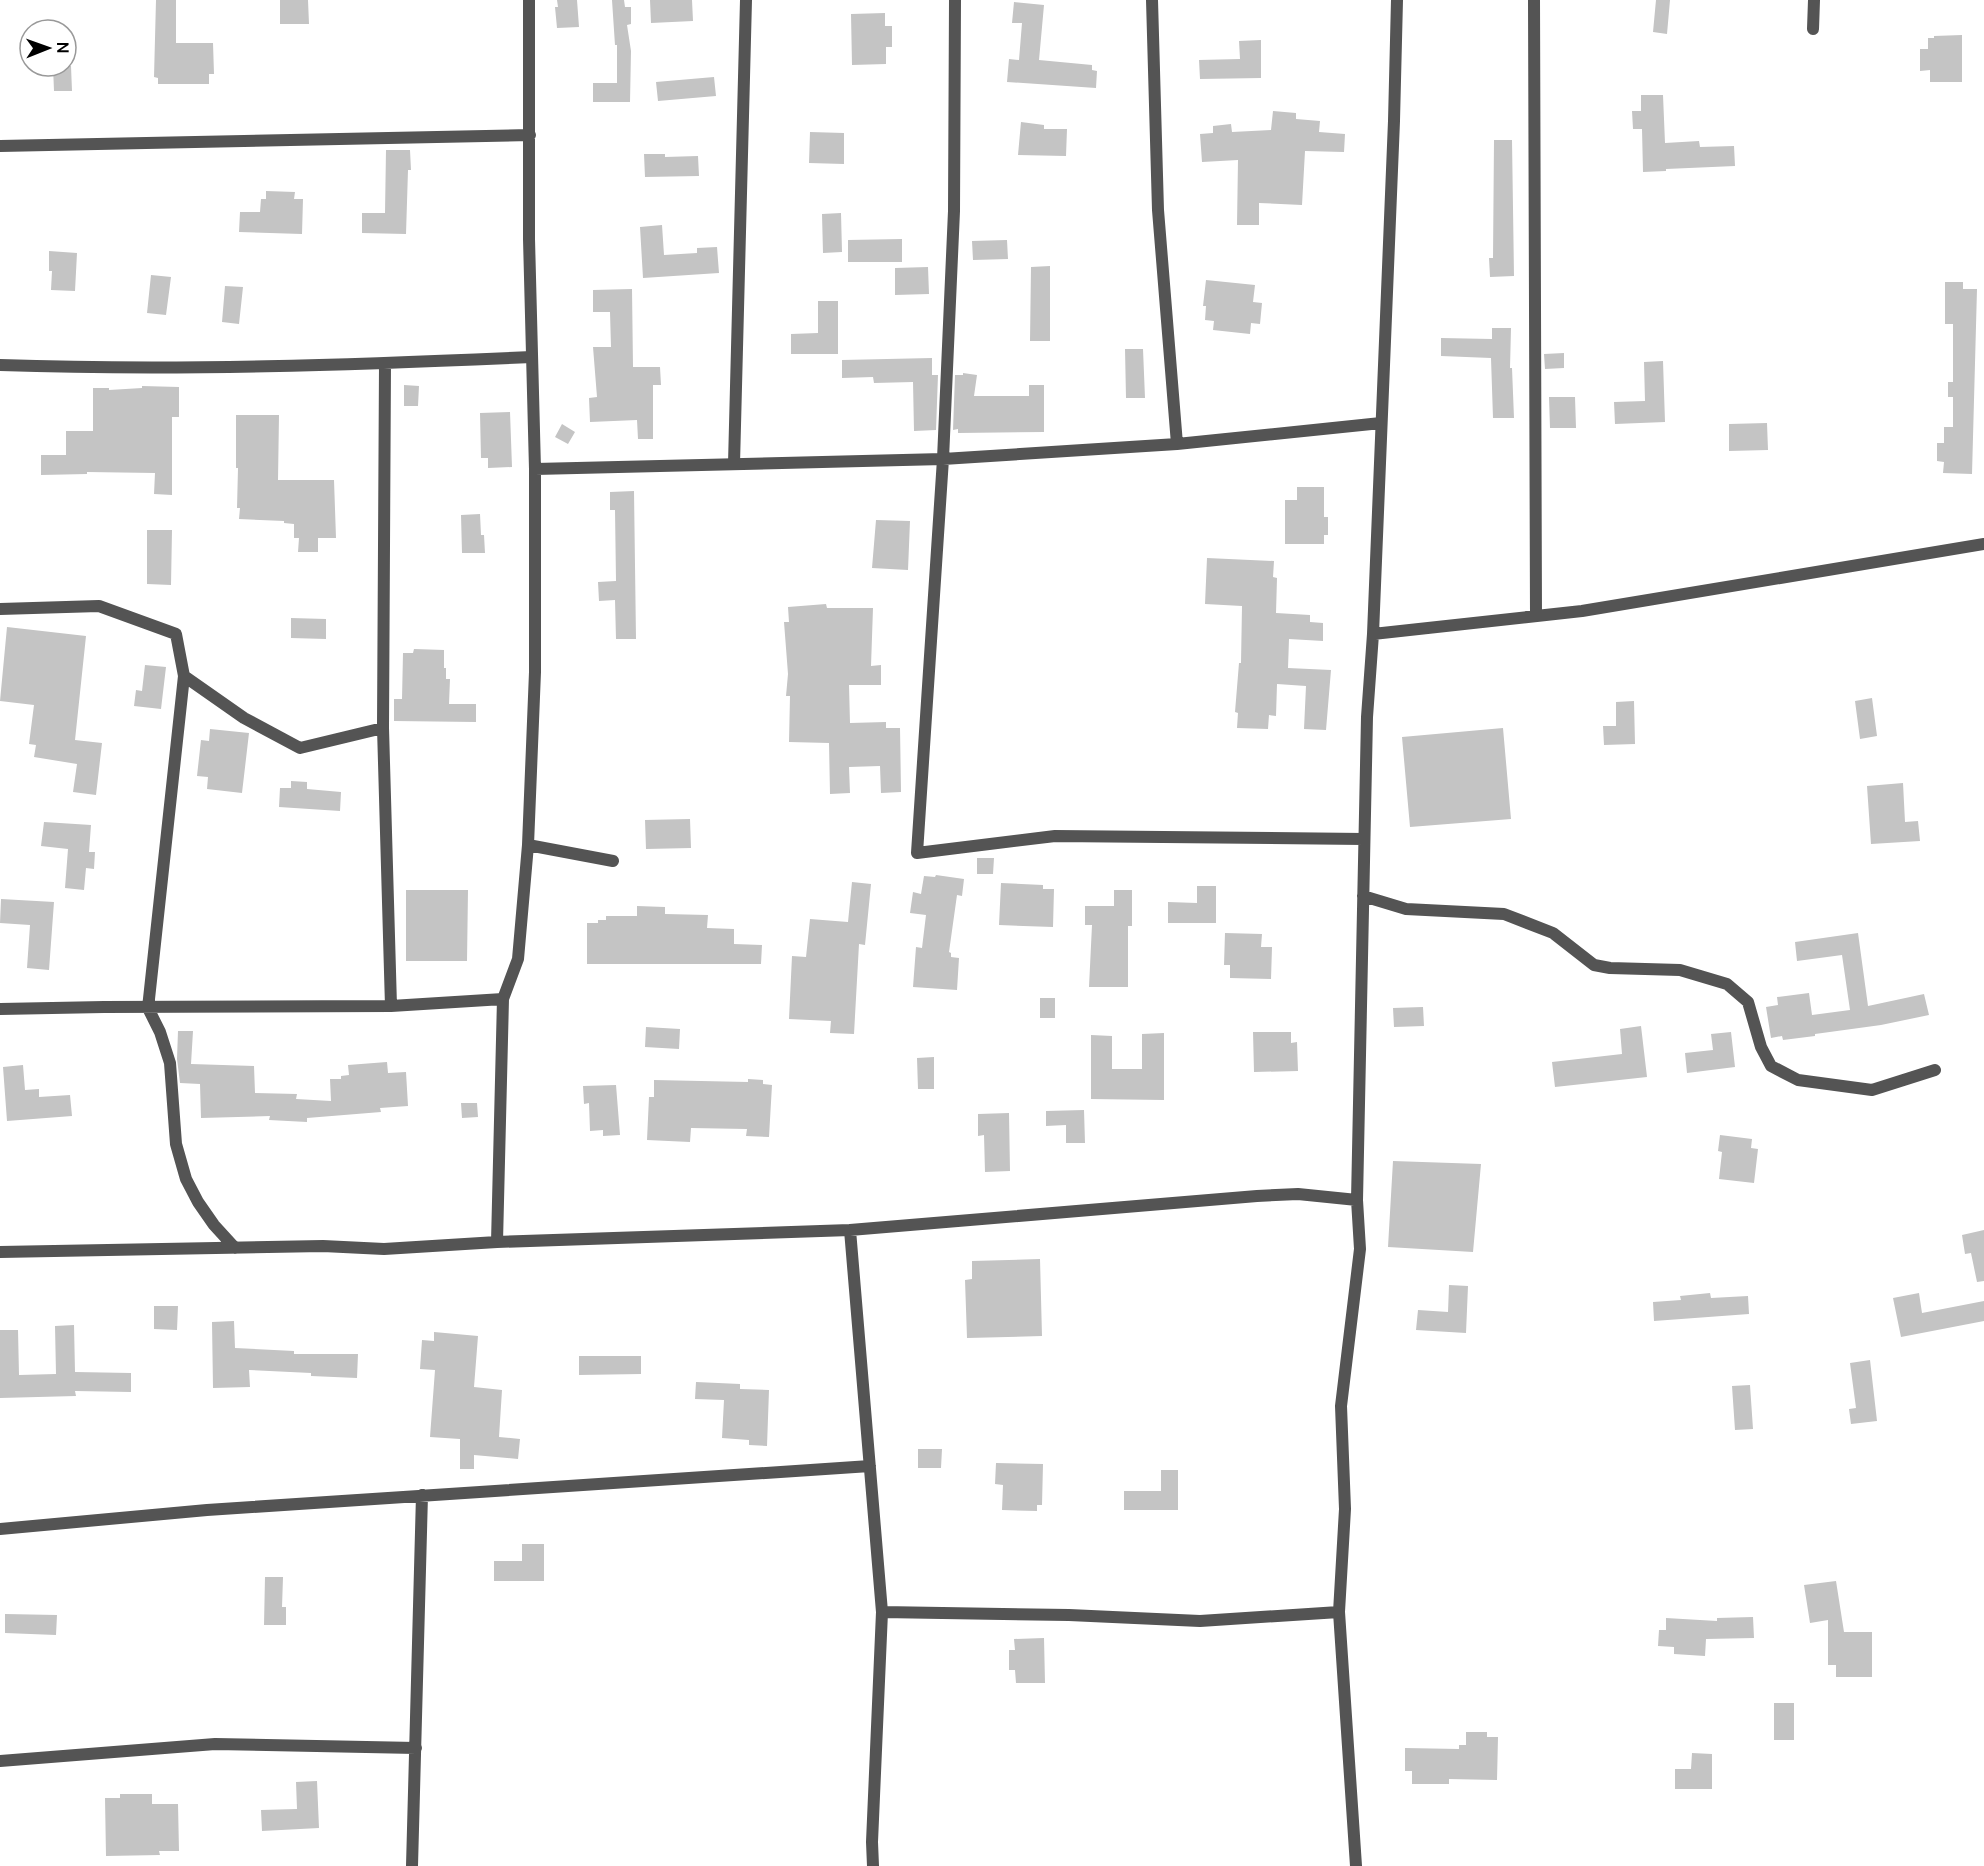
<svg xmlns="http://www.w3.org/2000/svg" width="1984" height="1866" font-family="Manrope,sans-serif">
<rect width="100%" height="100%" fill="#fff"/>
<path fill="#c4c4c4" d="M156,0H176V43H213L214,74H209V84H158V78L154,77Z
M280,0H308L309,24H280Z
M557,0H577L579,27L557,28L555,7H558Z
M612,0H624L625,7H631V24L627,25L631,51L630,102H593V83H617V45H615Z
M650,0H692L693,21L651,23Z
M1656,0H1670L1667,34L1653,32Z
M1014,2L1044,5L1039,60L1092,65V70L1097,71L1096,88L1007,82L1009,59L1019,60L1022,23H1012Z
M885,13V26H892V47H886V64L852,65L851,14Z
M1962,35V82H1930V70L1920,71V49H1928V38H1934V36Z
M1261,40V78L1200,79L1199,60L1240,59L1239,41Z
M53,66H71L72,91H54Z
M714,77L716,96L658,101L656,82Z
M1641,95H1663L1665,143L1699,141L1700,147L1734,146L1735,166L1666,169V171L1643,172L1642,129H1633L1632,111H1641Z
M1273,111L1296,113V119L1320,121L1319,132L1345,134L1344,152L1305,151L1302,205L1259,203V225H1237L1238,160L1202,162L1200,134L1213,133V126L1231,124L1232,132L1271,130Z
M1021,122L1044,125V129H1067L1066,156L1018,155Z
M810,132L844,133V164L809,163Z
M1494,140H1512L1514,276L1490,277L1489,258H1493Z
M386,150H410L411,170H408L406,234L362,233V213H385Z
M644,154H665V157L698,156L699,176L645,177Z
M266,191L295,192L294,199H303L302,234L239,232L240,212H260L261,199H266Z
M841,213L842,252L823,253L822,214Z
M662,225L664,255L697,253V248L717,247L719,273L643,278L640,227Z
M902,239V262H848V240Z
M1007,240L1008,259L973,260L972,241Z
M49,251L77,253L75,291L51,290L52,271H49Z
M1050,266V341H1030L1031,267Z
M928,267L929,294L895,295V268Z
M151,275L171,277L166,315L147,313Z
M1206,280L1255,285L1253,302L1262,303L1260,324L1251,323L1250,334L1213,330L1214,321L1205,320L1206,306H1203Z
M1945,282H1963V289H1977L1972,474L1943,473L1944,462L1937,461V443H1944V427H1953V397H1948V382H1953V324H1945Z
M225,286L243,287L239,324L222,322Z
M632,289L633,367H660L661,385H653V439H638L637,420L590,422L589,398L597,397L593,347H611L610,312H593V290Z
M818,301H838V354H791V334L818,333Z
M1492,328H1511L1510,368H1512L1514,418H1493L1491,358L1441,356V338L1492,339Z
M1125,349H1143L1145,398H1126Z
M1564,353V368L1545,369L1544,354Z
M932,358V375H938L936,430L914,431L913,382L874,383L873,377L842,378V360Z
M1663,361L1665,422L1615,424L1614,402L1645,401L1644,362Z
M963,373L977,375L974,396H1029V385H1044V432L958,433V429L953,430L955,375H963Z
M404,385L419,386L418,406H404Z
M142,386L179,387V417H172V495L154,494L155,473L87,472V474L41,475V455H66V431H93V388H109V390L142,388Z
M1549,397H1575L1576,428H1550Z
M510,412L512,467L488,468V458H481L480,413Z
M236,415H279L278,480H334L336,538H318V552H298L299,538H294V524L284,523V521L239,519L240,508H237L238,468H236Z
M1767,423L1768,450L1729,451V424Z
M562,424L575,432L568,444L555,437Z
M1297,487H1324V517H1328V535H1324V544H1285V500H1297Z
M634,491L636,639H616L615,600L599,601L598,582L616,581L615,510H610V492Z
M480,514L481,535H484L485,553H462L461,515Z
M876,520L910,521L908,570L872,568Z
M147,530H172L171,585L147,584Z
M1207,558L1274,561L1273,577L1277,578L1276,613L1310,615V622L1323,623V641L1289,639L1288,668L1331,670L1326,730L1304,729L1306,686L1277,684L1276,716L1269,715L1268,729L1237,728L1238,713L1235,712L1239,663H1241L1242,606L1205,604Z
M826,604L827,608H873L871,666L881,665V685H849L850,723L886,722V728H900L901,792L881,793L880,766L849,767L850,793L830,794L829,743L789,742L790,696H786L788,674L784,622H789L788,607Z
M291,618L326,619V639L291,638Z
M7,627L86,636L75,740L102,743L96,795L73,792L77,764L34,757L36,745L29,744L34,705L0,701Z
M414,649L444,650V668H446V679H450L449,704H476V722L394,721V699H402L403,653H413Z
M145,665L166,667L161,709L134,706L136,690L142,691Z
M1872,698L1877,736L1860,739L1855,701Z
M1634,701L1635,744L1604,745L1603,726H1616V702Z
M1503,728L1511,819L1410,827L1402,737Z
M210,729L249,733L242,793L207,789L208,777L197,776L201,740L209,741Z
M291,781L307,782V789L341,792L340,811L279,807L280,788H291Z
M1903,783L1905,822L1918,821L1920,841L1871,844L1867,786Z
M690,819L691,848L646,849L645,820Z
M44,822L91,825L89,852H95L94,869L86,868L84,890L65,888L68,849L41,846Z
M977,858H994L993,874H977Z
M936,875L964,879L962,896L957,895L949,952L951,953V957L959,958L957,990L913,987L916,947L922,948L926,915L910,913L913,892L921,894L924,876L935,877Z
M852,882L871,884L865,945L859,944L854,1034L830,1033L831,1021L789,1019L792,956L806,957L810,919L848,922Z
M1001,883L1043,885V889H1054L1053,927L999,925Z
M1197,886H1216V923H1168V902L1197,903Z
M406,890H468L467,961H406Z
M1114,890H1132V926H1128V987H1089L1092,925H1085V906H1114Z
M1,899L54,902L49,970L27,968L30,925L0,923Z
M637,906L665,907V914L708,915L707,928L734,929V944L762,945L761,964H587V923H598V920H606V916H637Z
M1225,933L1262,934L1261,947H1272L1271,979L1230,978V965H1224Z
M1858,933L1868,1006L1924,994L1929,1015L1881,1025L1815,1034V1036L1783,1040L1782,1036L1771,1038L1766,1007L1778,1005L1777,997L1809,993L1812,1015L1850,1010L1842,955L1797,961L1795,942Z
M1040,998H1055V1018H1040Z
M1423,1007L1424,1026L1394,1027L1393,1008Z
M1641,1026L1647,1077L1555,1087L1552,1062L1622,1054L1620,1029Z
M646,1027L680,1029L679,1049L645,1047Z
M178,1031H193L191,1064L254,1066L255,1093L297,1094L296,1099L331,1101L330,1079H341V1076L349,1075L348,1065L387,1062L388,1073L406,1072L408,1106L380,1108L381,1112L307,1118V1122L269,1120L270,1116L201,1118L200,1084L180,1083L177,1059Z
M1253,1032H1291V1043L1297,1042L1298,1071L1254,1072Z
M1731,1032L1735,1067L1687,1073L1685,1053L1713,1050L1711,1034Z
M1164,1033V1100L1091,1099V1035L1112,1036V1069H1142V1034Z
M934,1057V1089H918L917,1058Z
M23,1065L25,1090L39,1089V1097L70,1095L72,1116L7,1121L3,1067Z
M748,1079L763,1080V1084L772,1085L769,1137L746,1136L747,1129L691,1128L690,1142L647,1140L649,1097H654V1080L748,1082Z
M616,1085L620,1135L603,1136V1130L590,1131L589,1103L584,1104L583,1086Z
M461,1103H477L478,1117L462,1118Z
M1084,1110L1085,1143H1066V1125L1046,1126V1111Z
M1009,1113L1010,1171L985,1172L984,1135L978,1136V1114Z
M1720,1135L1752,1139L1751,1148L1758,1149L1754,1183L1719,1179L1722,1152L1718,1151Z
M1393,1161L1481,1164L1473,1252L1388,1247Z
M1984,1230V1281L1977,1282L1971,1253L1965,1254L1962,1235Z
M1040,1259L1042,1336L967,1338L965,1280L972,1279V1261Z
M1449,1285L1468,1286L1466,1333L1416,1330L1418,1310L1448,1312Z
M1710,1293L1711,1298L1748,1296L1749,1314L1654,1321L1653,1302L1681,1300L1680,1296Z
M1919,1293L1922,1313L1984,1301V1321L1901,1337L1893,1298Z
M154,1306H178L177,1330L154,1329Z
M234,1321L235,1348L294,1351V1354H358L357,1378L311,1376V1373L249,1370L250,1387L213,1388L212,1322Z
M74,1325L75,1372L131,1373V1392L75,1391L76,1396L0,1398V1330H18L19,1375L56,1374L55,1326Z
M434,1332L478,1336L474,1387L502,1390L499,1437L520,1439L518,1459L474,1455V1469H460V1439L430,1437L435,1370L420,1369L422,1340L434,1341Z
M579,1356H641V1374L579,1375Z
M1870,1360L1877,1421L1851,1424L1849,1409L1856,1408L1850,1363Z
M696,1382L740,1384V1389L769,1390L767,1446L749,1445V1440L722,1438L724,1400L695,1399Z
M1750,1385L1753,1429L1735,1430L1732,1386Z
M918,1449H942L941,1468H918Z
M996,1463L1043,1464L1042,1505H1037V1511L1002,1510L1003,1485L995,1484Z
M1161,1470H1178V1510H1124V1491H1161Z
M522,1544H544V1581H494V1561H522Z
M265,1577H283L282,1607H286V1625H264Z
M1836,1581L1844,1632H1872V1677H1836V1665H1828V1620L1810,1623L1804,1585Z
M5,1614L57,1615L56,1635L5,1633Z
M1753,1617L1754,1638L1706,1639L1705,1656L1674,1654V1647L1658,1646L1659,1630H1666V1618L1717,1621V1618Z
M1044,1638L1045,1683H1016L1015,1670H1009V1650H1015L1014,1639Z
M1774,1703H1794V1740H1774Z
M1466,1732H1487V1737H1498L1497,1780L1449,1779V1784H1412V1771H1405V1748L1459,1749V1745H1466Z
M1692,1753L1712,1754V1789H1675V1769H1691Z
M317,1781L319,1828L262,1831L261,1810L297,1809L296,1782Z
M120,1794H152V1804H178L179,1851H159L160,1855L106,1856L105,1798H120Z"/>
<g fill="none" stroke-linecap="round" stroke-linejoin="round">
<path stroke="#545454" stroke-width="12" d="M955,0L954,211L943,459L917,853L1055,836L1364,839
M1152,0L1158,210L1177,444
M1534,0L1536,616
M1813,29L1814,0
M0,146L530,135
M385,364L383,728L391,1006
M0,365C177,371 355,365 532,357
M734,464L746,0
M535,469L943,459L1177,444L1381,423
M0,609L99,606L176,634L184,676L244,718L300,748L383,728
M1373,634L1582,611L1984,544
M184,676L148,1008L160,1032L170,1063L176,1144L186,1179L198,1202L214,1225L235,1248
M528,845L613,861
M1363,896L1406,909L1504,914L1553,933L1594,965L1610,968L1680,970L1727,984L1748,1002L1761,1047L1771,1066L1798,1080L1872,1090L1935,1070
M0,1009L104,1007L391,1006L503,999
M850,1230L882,1612
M497,1242L503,999L518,959L528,845L535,672V469L529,239V0
M0,1252L323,1246L384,1249L497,1242L850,1230L1257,1196L1298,1194L1357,1200
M0,1529L207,1510L870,1466
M0,1761L215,1744L416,1748
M412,1866L422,1495
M873,1866L872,1842L882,1612L1069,1615L1200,1621L1339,1612
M1356,1866L1339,1612L1345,1509L1341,1406L1360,1249L1357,1200L1367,717L1373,634L1394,121L1397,0"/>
</g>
<g transform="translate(48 48) rotate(89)"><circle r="28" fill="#ffffff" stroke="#999999" stroke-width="1.5"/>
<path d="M0-4.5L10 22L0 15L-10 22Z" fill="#000000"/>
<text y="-9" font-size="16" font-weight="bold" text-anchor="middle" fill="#000000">N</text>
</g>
</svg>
